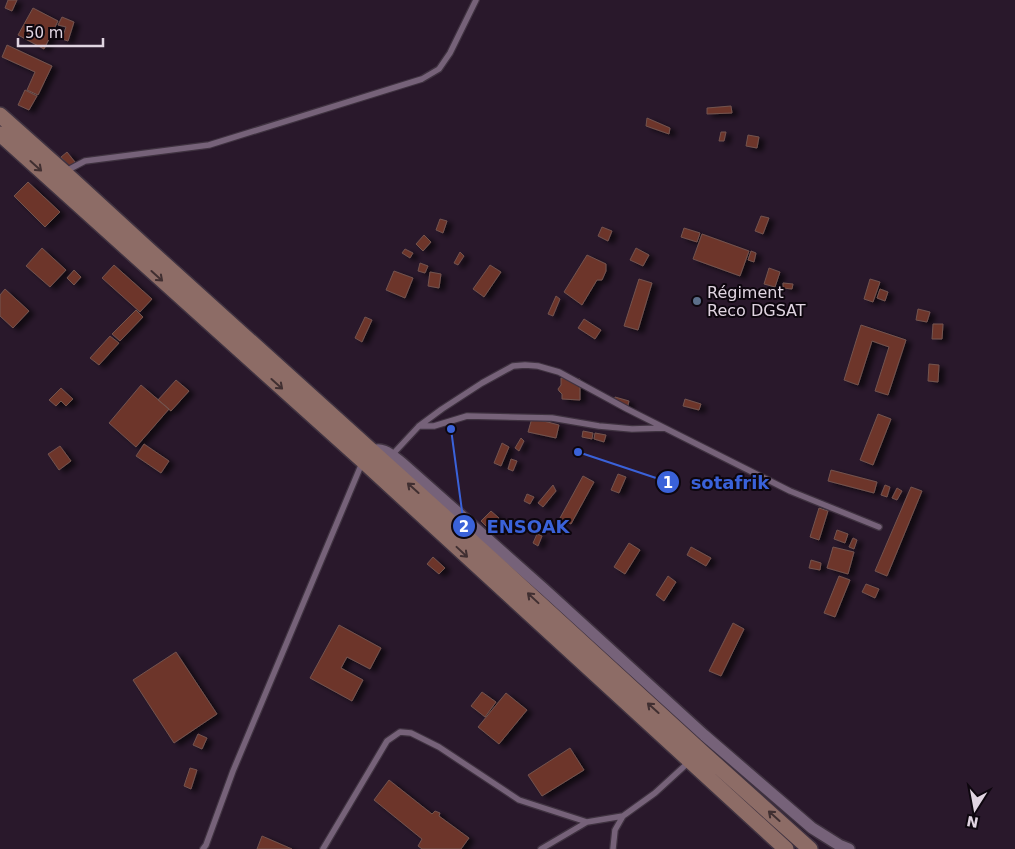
<svg xmlns="http://www.w3.org/2000/svg" width="1015" height="849" font-family="'DejaVu Sans',sans-serif">
<defs>
<filter id="shadow"><feDropShadow dx="5.5" dy="3" stdDeviation="2.5" flood-color="#0009"/></filter>
</defs>
<rect width="100%" height="100%" fill="#29182b"/>
<path fill="#6d342c" stroke="#73544e" filter="url(#shadow)" d="M8,0H17L12,11L5,8Z
M33,8L58,21L44,49L18,35Z
M62,17L74,22L68,41L62,39L66,27L58,25Z
M7,45L52,66L38,95L27,90L35,72L2,57Z
M25,90L37,96L29,110L18,105Z
M731,106L732,113L707,114V108Z
M647,118L670,128L669,134L646,126Z
M721,132H726L724,141H719Z
M748,135L759,137L757,148L746,146Z
M67,152L75,162L70,167L61,157Z
M28,182L60,212L45,227L14,196Z
M761,216L769,218L763,234L755,231Z
M440,219L447,221L443,233L436,230Z
M602,227L612,231L608,241L598,236Z
M684,228L700,233L697,242L681,237Z
M702,234L749,251L740,276L693,259Z
M424,235L431,242L423,251L416,244Z
M42,248L66,270L50,287L26,266Z
M636,248L649,255L643,266L630,260Z
M405,249L413,253L410,258L402,253Z
M751,251L756,253L754,262L748,260Z
M460,252L464,256L458,265L454,263Z
M587,255L606,264V271L602,280H597L582,305L564,292Z
M420,263L428,266L425,273L418,271Z
M114,265L152,299L140,312L102,278Z
M490,265L501,272L484,297L473,289Z
M769,268L780,272L775,287L764,284Z
M74,270L81,277L74,285L67,278Z
M394,271L413,278L405,298L386,290Z
M430,272L441,274L439,288L428,286Z
M639,279L652,283L638,330L624,326Z
M870,279L880,282L873,302L864,299Z
M783,283L793,284L792,289L783,288Z
M5,289L29,311L13,328L0,316V295Z
M880,289L888,292L885,301L877,298Z
M556,296L560,299L553,316L548,314Z
M918,309L930,312L927,322L916,320Z
M136,310L143,317L120,341L112,334Z
M365,317L372,320L362,342L355,338Z
M584,319L601,330L595,339L578,328Z
M933,324H943L942,339H932Z
M861,325L906,340L888,395L875,391L889,347L872,341L858,385L844,380Z
M110,336L119,343L99,365L90,358Z
M929,364L939,365L938,382L928,381Z
M561,378L580,379V400L562,399V394L559,391L558,389L561,385Z
M176,380L189,391L171,411L158,400Z
M141,385L169,409L136,447L109,423Z
M61,388L73,399L66,406L61,401L56,406L49,400Z
M615,397L629,401L627,409L613,405Z
M685,399L701,404L699,410L683,406Z
M878,414L891,419L873,465L860,460Z
M532,418L559,425L556,438L528,432Z
M583,431L593,433L592,439L582,437Z
M595,433L606,435L604,442L594,439Z
M521,438L524,441L519,451L515,448Z
M502,443L509,447L501,466L494,463Z
M144,444L169,461L161,473L136,456Z
M60,446L71,461L59,470L48,454Z
M511,459L517,461L513,471L508,469Z
M831,470L877,482L874,493L828,481Z
M618,474L626,477L619,493L611,490Z
M583,476L594,482L571,524L560,518Z
M553,485L556,491L543,507L538,503Z
M885,485L890,487L887,497L881,495Z
M911,487L922,491L887,576L875,571Z
M897,488L902,491L897,500L892,498Z
M527,494L534,497L530,504L524,501Z
M819,508L828,511L819,540L810,537Z
M491,511L499,518L489,529L481,521Z
M837,530L848,534L845,543L834,539Z
M537,534L542,536L538,546L533,543Z
M853,538L857,540L854,549L849,547Z
M629,543L640,550L625,574L614,567Z
M691,547L711,558L706,566L687,555Z
M833,547L854,552L848,574L827,568Z
M433,557L445,568L439,574L427,564Z
M811,560L821,563L820,570L809,568Z
M668,576L676,582L664,601L656,595Z
M839,576L850,580L835,617L824,613Z
M866,584L879,589L875,598L862,592Z
M733,623L744,629L721,676L709,671Z
M339,625L381,648L370,669L347,657L341,668L363,680L352,701L310,678Z
M176,652L217,714L174,743L133,680Z
M482,692L496,702L485,717L471,706Z
M506,693L527,710L499,744L478,727Z
M198,734L207,738L202,749L193,745Z
M570,748L584,770L542,796L528,775Z
M190,768L197,770L191,789L184,786Z
M389,780L432,814L435,811L440,813L439,816L469,838L461,849H422L418,846L422,839L374,800Z
M262,836L292,849H257Z"/>
<g fill="none" stroke-linecap="round" stroke-linejoin="round">
<defs>
<path id="lane" d="M66,171L85,161L209,145L422,79L439,69L450,53L476,0
M419,426H434L467,416L552,418L599,426L632,429L664,428
M392,455L419,426L442,409L482,383L513,366L525,365L538,366L559,372L627,409L790,491L879,527
M203,849L206,845L233,771L362,463
M323,849L387,741L400,732L411,733L439,747L519,800L587,822
M541,849L587,822L623,816
M613,849L615,830L623,816L655,793L690,761"/>
<path id="street" d="M369,454C379,443 393,456 402,463L544,589L704,735L812,828L839,845L849,849"/>
<path id="secondary" d="M0,115L64,172L149,250L486,554L701,751L810,849
M0,134L363,461L786,849"/>
</defs>
<use href="#lane" stroke="#3f3240" stroke-width="8"/>
<use href="#street" stroke="#3f3240" stroke-width="14"/>
<use href="#secondary" stroke="#3f3240" stroke-width="18"/>
<use href="#lane" stroke="#766279" stroke-width="5.5"/>
<use href="#street" stroke="#766279" stroke-width="11"/>
<use href="#secondary" stroke="#8d6c66" stroke-width="15"/>
</g>
<defs><path id="oneway-shaft" d="M-6 0H5M1.5-3L5.5 0L1.5 3" fill="none" stroke-width="1.6" stroke-linecap="round" stroke-linejoin="round" transform="scale(1.25)"/></defs>
<g stroke="#402f31">
<use href="#oneway-shaft" transform="translate(36 166) rotate(42)"/>
<use href="#oneway-shaft" transform="translate(157 276) rotate(42)"/>
<use href="#oneway-shaft" transform="translate(277 384) rotate(42)"/>
<use href="#oneway-shaft" transform="translate(413 488) rotate(-138)"/>
<use href="#oneway-shaft" transform="translate(462 552) rotate(43)"/>
<use href="#oneway-shaft" transform="translate(533 598) rotate(-137)"/>
<use href="#oneway-shaft" transform="translate(653 708) rotate(-138)"/>
<use href="#oneway-shaft" transform="translate(774 816) rotate(-138)"/>
</g>
<circle fill="#5c6f8a" stroke="#0d060e" stroke-width="2" cx="697" cy="301" r="5"/>
<g text-anchor="middle" stroke-width="4" stroke-linejoin="round" paint-order="stroke">
<g font-size="16" fill="#e0d4e1" stroke="#0d060e" text-anchor="start">
<text x="707" y="298">Régiment<tspan x="707" dy="18">Reco DGSAT</tspan></text>
</g>
</g>
<path fill="none" stroke="#3a62d9" stroke-width="2" d="M578 452L668 482M451 429L464 526"/>
<g fill="#3a62d9" stroke="#0d060e" stroke-width="2">
<circle cx="578" cy="452" r="5"/>
<circle cx="451" cy="429" r="5"/>
<circle cx="668" cy="482" r="12"/>
<circle cx="464" cy="526" r="12"/>
</g>
<g font-size="15" text-anchor="middle" font-weight="bold" fill="#fff">
<text x="668" y="488">1</text>
<text x="464" y="532">2</text>
</g>
<g font-size="18" text-anchor="middle" font-weight="bold" fill="#3a62d9" stroke="#0d060e" stroke-width="4" stroke-linejoin="round" paint-order="stroke">
<text x="730" y="489">sotafrik</text>
<text x="528" y="533">ENSOAK</text>
</g>
<g transform="translate(975 809) rotate(191)" stroke="#0d060e" stroke-width="4" paint-order="stroke">
<path d="M0-4L9 19L0 12L-9 19Z" fill="#e0d4e1"/>
<text y="-8" font-size="14" font-weight="bold" text-anchor="middle" fill="#e0d4e1">N</text>
</g>
<path d="M18 38v8h85v-8" fill="none" stroke="#e0d4e1" stroke-width="2.5"/>
<text x="25" y="38" font-size="15" fill="#e0d4e1" stroke="#0d060e" stroke-width="4" paint-order="stroke">50 m</text>
</svg>
